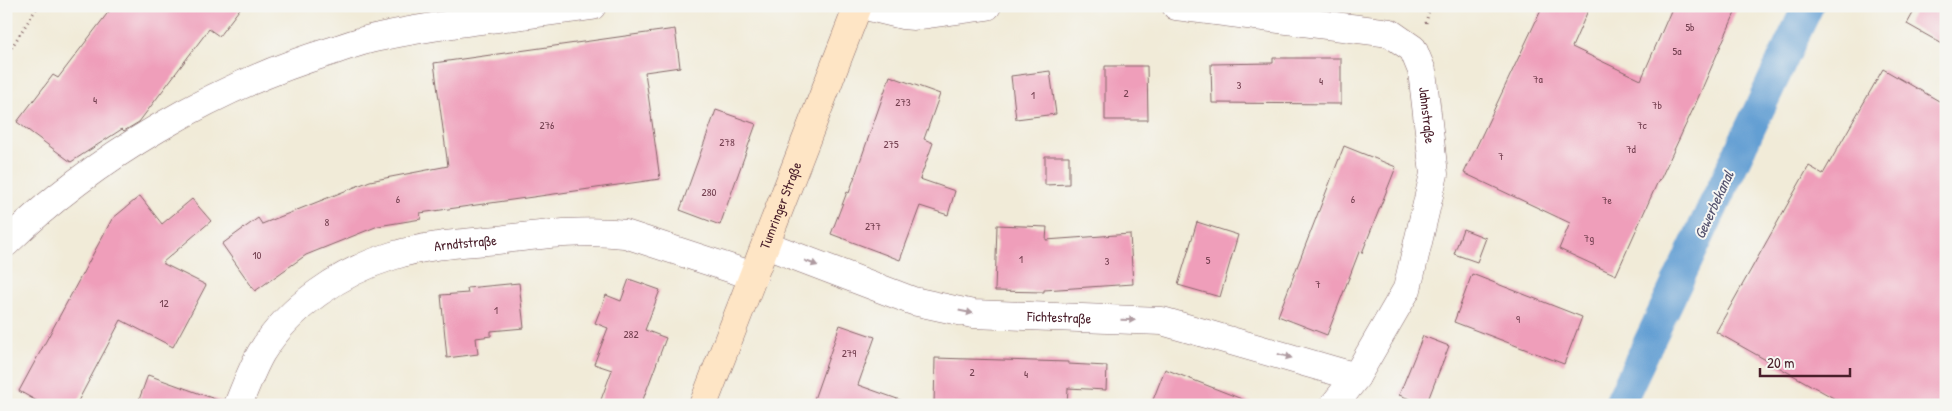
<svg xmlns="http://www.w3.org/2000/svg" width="1952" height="411" font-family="'Patrick Hand',sans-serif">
<rect width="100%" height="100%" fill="#f6f6f2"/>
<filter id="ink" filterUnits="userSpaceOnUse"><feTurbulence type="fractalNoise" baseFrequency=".02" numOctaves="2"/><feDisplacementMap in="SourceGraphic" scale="10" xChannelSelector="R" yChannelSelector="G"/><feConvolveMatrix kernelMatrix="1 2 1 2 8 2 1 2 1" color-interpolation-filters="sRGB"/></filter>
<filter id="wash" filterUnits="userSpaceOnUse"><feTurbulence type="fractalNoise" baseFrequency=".0096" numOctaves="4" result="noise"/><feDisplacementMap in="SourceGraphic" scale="20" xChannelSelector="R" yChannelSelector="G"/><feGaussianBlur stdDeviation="1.12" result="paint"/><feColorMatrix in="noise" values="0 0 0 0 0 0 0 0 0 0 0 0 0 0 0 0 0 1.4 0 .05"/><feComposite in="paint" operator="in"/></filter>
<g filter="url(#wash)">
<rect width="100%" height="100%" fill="#f1ebd8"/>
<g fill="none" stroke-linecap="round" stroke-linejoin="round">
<path stroke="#639fd3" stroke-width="31" d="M1619,405L1808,6"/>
</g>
<g id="blocks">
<path fill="#ef9eba" d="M113,6H242L219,36L209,29L139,122L124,131L122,129L71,162L17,122L53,75L58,78Z
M1543,6H1590L1572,47L1641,80L1673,6H1738L1695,105L1660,180L1659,179L1616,275L1559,249L1570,223L1464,173Z
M1917,6H1946V46L1907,24Z
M675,29L680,67L645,72L660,179L420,213L421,219L378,226L306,255L255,291L222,244L258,218L262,224L370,181L448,166L434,63Z
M1273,58H1341V104L1212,103L1211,64L1273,63Z
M1105,66H1147L1148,120H1105Z
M1883,69L1946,105V405H1846L1716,332L1809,166L1823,174Z
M1050,71L1056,114L1016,119L1011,76Z
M890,76L940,94L924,139L933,143L920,179L955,191L948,215L920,206L900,260L831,234L847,192L849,193Z
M716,110L756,124L720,225L680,210Z
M1344,146L1396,167L1362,253L1359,252L1327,335L1278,316Z
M1045,156H1069V184L1045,185Z
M140,196L162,224L192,199L211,221L162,263L206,285L173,347L121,320L76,405H44L19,391L112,219Z
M1197,222L1238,235L1220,297L1178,285Z
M997,225L1047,227L1046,240L1130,234L1133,284L1044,290V292L995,291Z
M1463,229L1486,238L1477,262L1454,254Z
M1472,274L1582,317L1564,364L1454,322Z
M629,279L660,290L645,330L666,338L641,405H599L612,370L594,364L608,328L595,323L606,295L621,301Z
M519,283L524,328L491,331V336L476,338L478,354L447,358L441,295L468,293L467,288Z
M840,325L875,337L858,385L903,401L902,405H812Z
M1423,336L1449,346L1426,405L1399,395Z
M935,358L1068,362V364L1107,366L1106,390L1068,388L1067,405H934Z
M1165,369L1252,403V405H1151Z
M148,375L223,402V405H137Z"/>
</g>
</g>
<g filter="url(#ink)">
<use href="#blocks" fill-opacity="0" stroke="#846668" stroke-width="1"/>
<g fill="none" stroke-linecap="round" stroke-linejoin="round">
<defs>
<g id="minor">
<path d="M865,6L902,15L914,16L987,6"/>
<path id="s1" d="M1176,6L1390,33L1413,49L1422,71L1434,174L1407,289L1356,377L1334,405"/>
<path d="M6,243C93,158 215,86 332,51C347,46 363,40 379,37C448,22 521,16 592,6"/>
<path id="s2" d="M766,245L913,301L973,314L1162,321L1356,377"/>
<path id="s3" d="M238,405C245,387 252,369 261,353C290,306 340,272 392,256C426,245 462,243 497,240C538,235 583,229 625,234L754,276"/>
</g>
<g id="secondary">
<path id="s4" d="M703,405L858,6"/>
</g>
</defs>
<use href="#minor" stroke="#846668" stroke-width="29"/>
<use href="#secondary" stroke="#846668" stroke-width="29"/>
<path stroke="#846668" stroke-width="3" stroke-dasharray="1 4" stroke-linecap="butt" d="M1426,23L1430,6
M6,56L38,6"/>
<use href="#minor" stroke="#fff" stroke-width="28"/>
<use href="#secondary" stroke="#fee5c5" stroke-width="28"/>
</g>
<defs><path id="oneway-solid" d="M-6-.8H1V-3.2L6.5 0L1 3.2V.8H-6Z" transform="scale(1.25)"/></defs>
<g fill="#ae9aa0">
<use href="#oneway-solid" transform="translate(811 263) rotate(21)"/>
<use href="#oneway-solid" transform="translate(966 312) rotate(11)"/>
<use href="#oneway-solid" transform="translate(1128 320) rotate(2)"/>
<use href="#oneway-solid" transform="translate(1285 356) rotate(16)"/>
</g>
</g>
<g text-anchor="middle" stroke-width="4" stroke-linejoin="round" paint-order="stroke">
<g font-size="11" fill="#733f4f">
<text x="1690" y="31">5b</text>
<text x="1677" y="55">5a</text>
<text x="1538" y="83">7a</text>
<text x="1321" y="85">4</text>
<text x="1239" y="89">3</text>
<text x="1126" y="97">2</text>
<text x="1033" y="99">1</text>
<text x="95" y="104">4</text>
<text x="903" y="106">273</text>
<text x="1657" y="109">7b</text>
<text x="547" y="129">276</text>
<text x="1642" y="129">7c</text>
<text x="727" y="146">278</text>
<text x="891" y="148">275</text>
<text x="1631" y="153">7d</text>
<text x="1501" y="160">7</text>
<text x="709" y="196">280</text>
<text x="398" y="203">6</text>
<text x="1353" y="203">6</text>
<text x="1607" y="204">7e</text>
<text x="327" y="226">8</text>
<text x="873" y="230">277</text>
<text x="1589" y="242">7g</text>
<text x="257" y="259">10</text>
<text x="1021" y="263">1</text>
<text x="1208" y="264">5</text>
<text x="1107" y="265">3</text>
<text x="1318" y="288">7</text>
<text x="164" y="307">12</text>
<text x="496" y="314">1</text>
<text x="1518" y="323">9</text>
<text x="631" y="338">282</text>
<text x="849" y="357">279</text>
<text x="972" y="376">2</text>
<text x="1026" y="378">4</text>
</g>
<g font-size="14" fill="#4a1f2b" stroke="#f6f6f2">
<text dy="5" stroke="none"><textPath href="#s1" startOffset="312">Jahnstraße</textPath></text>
<text dy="5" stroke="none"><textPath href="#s4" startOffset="214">Tumringer Straße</textPath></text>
<text dy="5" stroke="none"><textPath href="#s3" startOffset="298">Arndtstraße</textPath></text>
<text dy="5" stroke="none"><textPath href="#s2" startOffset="305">Fichtestraße</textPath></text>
</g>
<g font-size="15" font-style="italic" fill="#54526e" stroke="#f6f6f2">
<text transform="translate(1714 205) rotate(-65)" y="5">Gewerbekanal</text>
</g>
</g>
<rect width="1952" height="411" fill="none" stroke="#f6f6f2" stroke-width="25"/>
<path d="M1760 368v8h90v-8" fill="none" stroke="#4a1f2b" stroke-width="2.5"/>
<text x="1767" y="368" font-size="15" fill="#4a1f2b" stroke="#f6f6f2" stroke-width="4" paint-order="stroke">20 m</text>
</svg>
